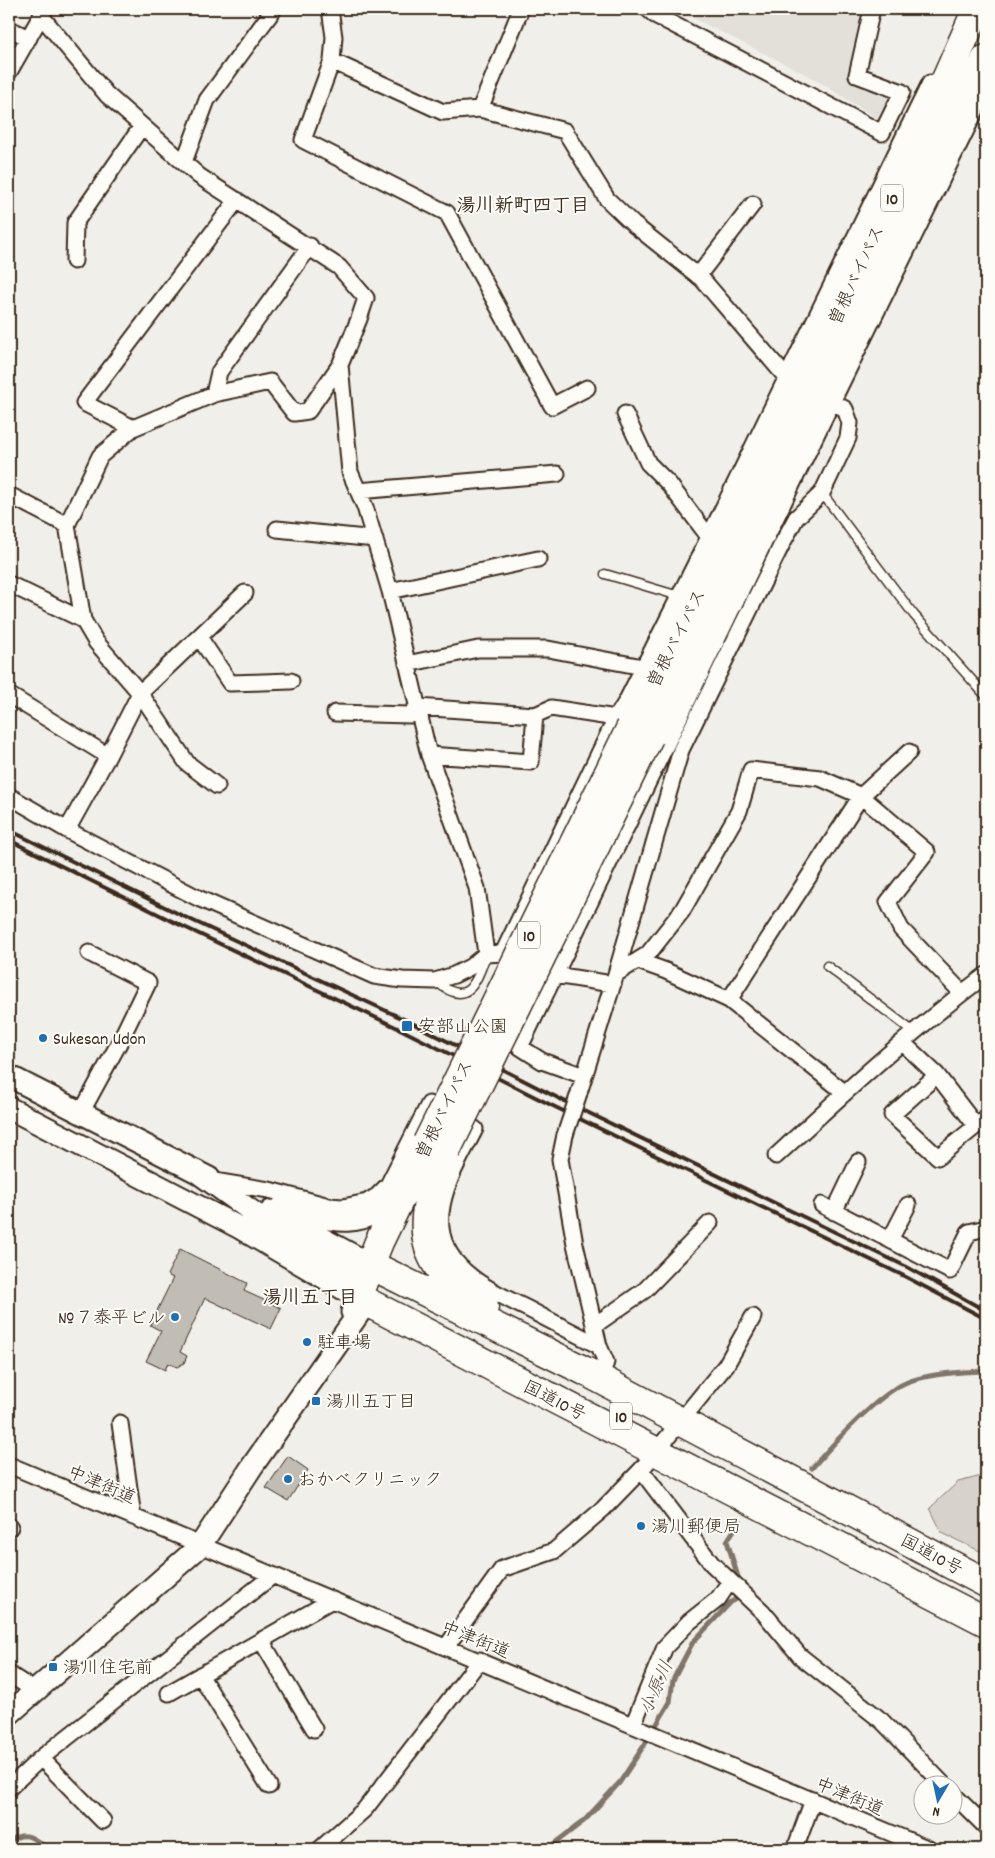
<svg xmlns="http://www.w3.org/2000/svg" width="995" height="1858" font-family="Dekko,'Klee One',sans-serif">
<rect width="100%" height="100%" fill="#f1efea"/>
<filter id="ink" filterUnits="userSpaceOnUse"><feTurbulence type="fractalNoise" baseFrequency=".02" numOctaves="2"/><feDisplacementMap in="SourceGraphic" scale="10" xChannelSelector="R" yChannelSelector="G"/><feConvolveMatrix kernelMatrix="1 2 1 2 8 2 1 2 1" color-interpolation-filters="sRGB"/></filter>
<g filter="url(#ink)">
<path fill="#e3e0da" d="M675,9H862L850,76L895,95L881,121L813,78Z"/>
<path fill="#d7d2cc" stroke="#897e75" d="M986,1475V1554L942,1533L930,1508L958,1482Z"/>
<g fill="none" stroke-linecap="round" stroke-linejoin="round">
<path stroke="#80746b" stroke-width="5" d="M812,1468C833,1444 881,1391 910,1381C934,1373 961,1372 986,1371
M737,1583L738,1577L727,1541L740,1521
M9,1841C27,1830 33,1838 48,1849
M547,1849L585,1820L620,1782L645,1744L670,1702L673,1680L693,1642L731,1602L735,1600L736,1592"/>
</g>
<path fill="#c1bcb4" stroke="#3b2a1e" d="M180,1249L247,1283L244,1291L281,1308L271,1329L205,1298L180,1352L187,1356L184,1363L177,1367L168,1363L165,1370L146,1361L161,1331L150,1325L173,1278L167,1275Z
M288,1456L308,1470L288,1501L266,1488Z"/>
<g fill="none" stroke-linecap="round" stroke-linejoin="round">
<defs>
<path id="lane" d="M822,493L914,615L986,696
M605,574L679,596
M827,966L915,1033
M436,981C465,1007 475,987 485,958"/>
<path id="street" d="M330,9L334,37L332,61L443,112L480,109L565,131L607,199L633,224L702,279L786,377L792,380
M648,9L655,15L882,133L902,92L857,75L872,9
M42,17L107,95L199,176L339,267L366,298L359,319L340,365L308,411L294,413L270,382L214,394L133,428L100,456L67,525L83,620L96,642L140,693L108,756L67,830
M9,29L29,38
M332,61L303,140L447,213L552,406L587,388
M9,72L45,9
M480,109L521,9
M184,162L207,100L274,9
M74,261L75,223L142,126
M698,276L753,204
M340,365L350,472L365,507L390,591L429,755L477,888L486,954
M214,394L219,372L310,246
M625,414L648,463L669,484L709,537
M133,428L84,403L237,200
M358,491L557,474
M9,495L67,525
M277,529L375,539
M9,584L83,620
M390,591L538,559
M199,637L230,683L291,681
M407,664L478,649H548L643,667
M9,695L108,756
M335,713L410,715L417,707L535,715L531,762L429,755
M535,715L551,708L616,718
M217,786L187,763L140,693L245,593
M9,796L67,830L198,898L374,976L402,980L435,981L454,975L470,967L486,954L503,953L616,718L626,702L709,537L930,83
M638,961L666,971L729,1000
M547,972L555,975L612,984
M616,974L648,954L682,911L739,811L751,770L820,778L861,796L909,752
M903,1043L937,1075L976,1126L986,1119
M937,1075L892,1115L938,1157L976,1126
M584,1076L542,1061L520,1047L832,402L979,104
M844,1092L729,1000L861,796L927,852L888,902L901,929L962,993
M579,1093L616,974L681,750L783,542L796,518L822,493L848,438L850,423L845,409L815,392
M81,1113L118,1045L148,983L89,953
M565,1135L560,1159L575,1244L599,1346L606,1362L600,1379
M776,1156C844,1093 912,1030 986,975
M214,1181L269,1190L329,1206L343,1207L367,1202L377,1196L388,1185L429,1104L475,1129C462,1155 444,1183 441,1213C435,1268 492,1291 532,1311C554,1323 577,1334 599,1346
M822,1205L950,1271L969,1232L986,1228
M834,1212L858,1162
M890,1240L908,1205
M595,1325L645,1290L710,1223
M120,1423L133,1517
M9,1465L929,1849
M641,1470L712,1564L763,1612L800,1656L882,1721L945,1786
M9,1526L10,1527
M261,1640L314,1729
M446,1647L502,1569L554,1551L603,1509L641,1470L726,1365L753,1317
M9,1674L35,1691
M200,1675L269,1786
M169,1693L332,1600
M633,1725L665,1647L689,1622L718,1599L730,1581
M41,1758L103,1821
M9,1788L41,1758L272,1576
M952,1793L986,1827
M320,1849L365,1809L480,1660
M795,1849L813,1800"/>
<path id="secondary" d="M9,1076L209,1178
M9,1108L240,1228L357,1297L352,1312
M282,1207C326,1220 368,1235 399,1190
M271,1211L369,1264
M9,1714L200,1546L253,1465L366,1303L360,1286L352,1277L286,1236L196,1171"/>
<path id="highway" d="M631,727L804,386L925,127L977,9
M649,737L986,59
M427,1143L379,1242L357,1297L986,1622
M437,1169C414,1237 424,1269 484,1307
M369,1264L585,1371L986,1583"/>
</defs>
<use href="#lane" stroke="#3b2a1e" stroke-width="11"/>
<use href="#street" stroke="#3b2a1e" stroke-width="19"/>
<use href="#secondary" stroke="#3b2a1e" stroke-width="25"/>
<use href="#highway" stroke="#3b2a1e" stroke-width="31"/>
<use href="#lane" stroke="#fdfcf7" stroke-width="8"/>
<use href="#street" stroke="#fdfcf7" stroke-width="15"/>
<use href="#secondary" stroke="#fdfcf7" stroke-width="21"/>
<use href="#highway" stroke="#fdfcf7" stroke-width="28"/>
<path stroke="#3b2a1e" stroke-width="4" d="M9,830L185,917L408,1021L560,1099L907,1267L986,1311
M9,840L180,925L402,1030L553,1106L904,1276L986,1319"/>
<defs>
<path id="street-bridge" d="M565,1135L579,1093"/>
<path id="highway-bridge" d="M427,1143L631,727
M446,1151L649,737"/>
</defs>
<use href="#street-bridge" stroke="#3b2a1e" stroke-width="19" stroke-linecap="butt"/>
<use href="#highway-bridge" stroke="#3b2a1e" stroke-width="31" stroke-linecap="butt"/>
<use href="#street-bridge" stroke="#fdfcf7" stroke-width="15"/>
<use href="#highway-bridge" stroke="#fdfcf7" stroke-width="28"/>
</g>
</g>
<g fill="#1f6fb2" stroke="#fdfcf7" stroke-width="2">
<rect x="401" y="1020" width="12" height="12" rx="2.5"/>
<circle cx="43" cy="1038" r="5"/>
<circle cx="175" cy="1317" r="5"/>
<circle cx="307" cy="1342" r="5"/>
<rect x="311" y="1396" width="10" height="10" rx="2.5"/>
<circle cx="288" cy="1479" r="5"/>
<circle cx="641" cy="1526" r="5"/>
<rect x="48" y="1662" width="10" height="10" rx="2.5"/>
</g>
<g text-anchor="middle" stroke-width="4" stroke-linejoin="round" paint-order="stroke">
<g fill="#fdfcf7" stroke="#75695f" stroke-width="1">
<rect x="881" y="184.5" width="22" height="27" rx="4"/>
<rect x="518" y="921.5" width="22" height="27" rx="4"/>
<rect x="610" y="1402.5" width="22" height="27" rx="4"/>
</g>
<g font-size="16" font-weight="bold" fill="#3b2a1e">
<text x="892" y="204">10</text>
<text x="529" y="941">10</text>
<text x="621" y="1422">10</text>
</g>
<g font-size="18" fill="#3b2a1e" stroke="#fdfcf7">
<text transform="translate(856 275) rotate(-65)" y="6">曽根バイパス</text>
<text transform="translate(676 638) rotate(-63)" y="6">曽根バイパス</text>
<text transform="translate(444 1109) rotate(-64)" y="6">曽根バイパス</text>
<text transform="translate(555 1400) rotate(27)" y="6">国道10号</text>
<text transform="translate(102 1484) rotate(23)" y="6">中津街道</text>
<text transform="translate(932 1554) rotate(28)" y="6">国道10号</text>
<text transform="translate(476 1639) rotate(22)" y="6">中津街道</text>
<text transform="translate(850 1796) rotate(23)" y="6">中津街道</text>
</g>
<g font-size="18" fill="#3b2a1e" stroke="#fdfcf7" text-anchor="start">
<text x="418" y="1032">安部山公園</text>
<text x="53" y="1044">Sukesan Udon</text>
<text x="165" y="1323" text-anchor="end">№７泰平ビル</text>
<text x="317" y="1348">駐車場</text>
<text x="326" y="1407">湯川五丁目</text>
<text x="298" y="1485">おかべクリニック</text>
<text x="651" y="1532">湯川郵便局</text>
<text x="63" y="1673">湯川住宅前</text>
</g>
<g font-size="19" font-weight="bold" fill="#3b2a1e" stroke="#fdfcf7">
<text x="523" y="211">湯川新町四丁目</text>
<text x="310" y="1303">湯川五丁目</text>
</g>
<g font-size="19" font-style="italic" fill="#63554b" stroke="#fdfcf7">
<text transform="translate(655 1687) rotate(-66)" y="7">小原川</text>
</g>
</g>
<rect width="995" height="1858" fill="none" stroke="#fdfcf7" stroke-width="30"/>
<rect x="15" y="15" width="965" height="1828" fill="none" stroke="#3b2a1e" stroke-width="2" filter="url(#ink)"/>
<g transform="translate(938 1800) rotate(189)"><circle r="24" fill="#fdfcf7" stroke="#afa8a0"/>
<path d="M0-4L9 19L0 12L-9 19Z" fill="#1f6fb2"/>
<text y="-8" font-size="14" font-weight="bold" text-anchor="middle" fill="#3b2a1e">N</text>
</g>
</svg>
